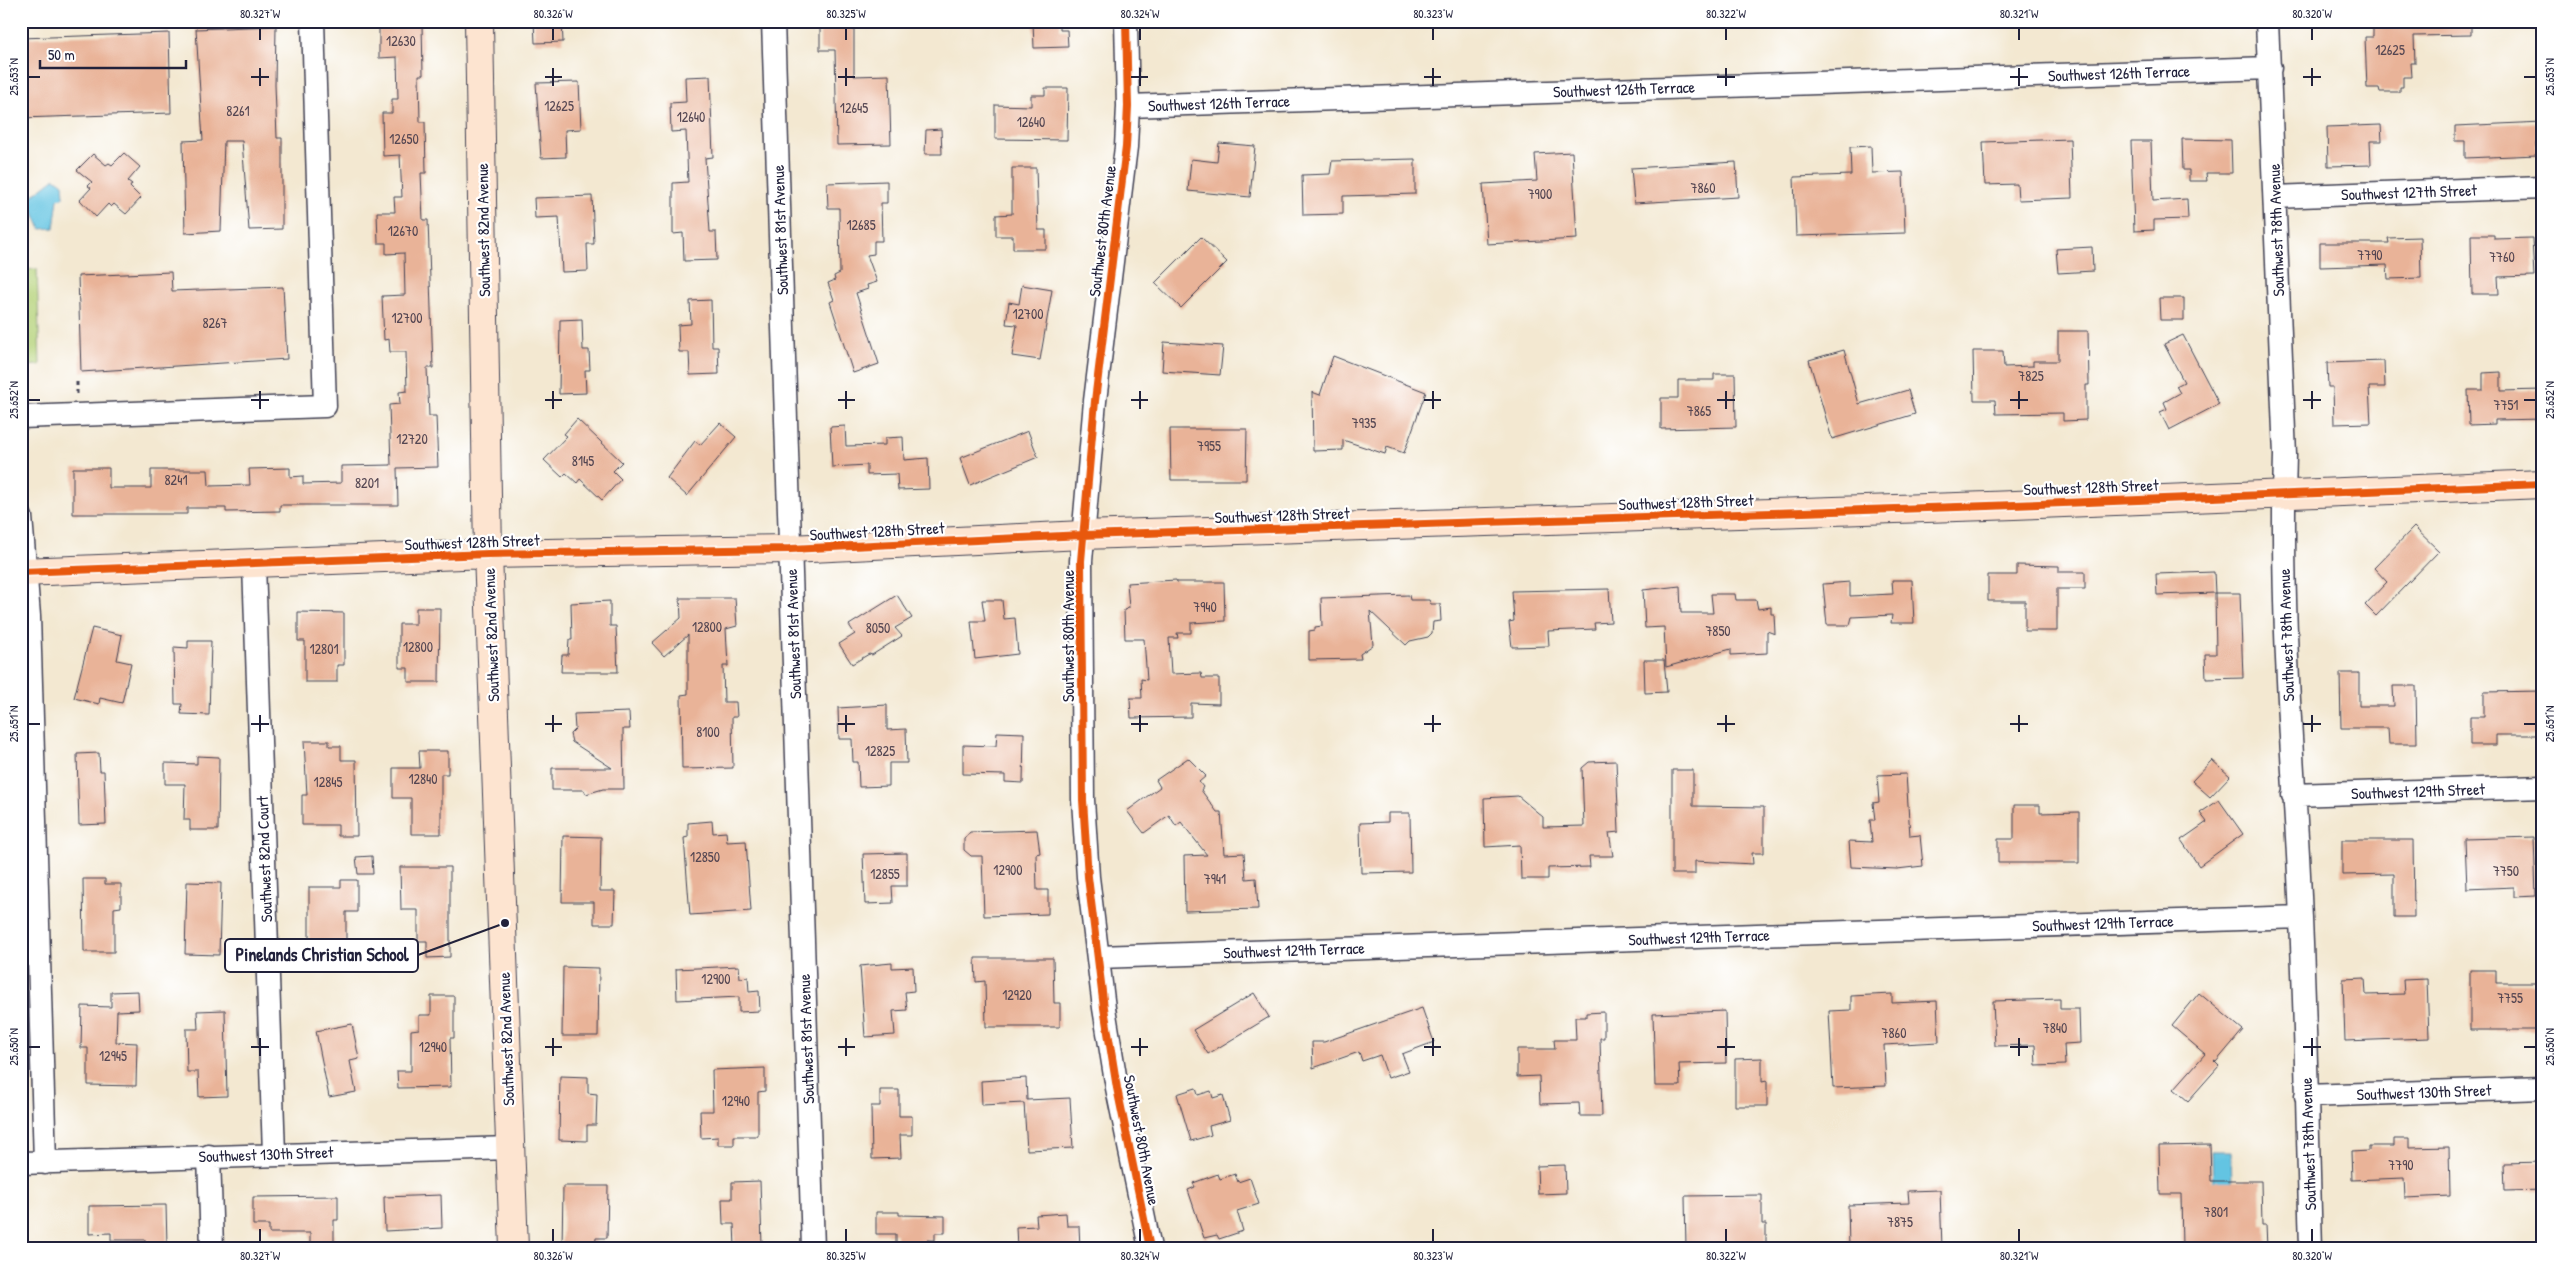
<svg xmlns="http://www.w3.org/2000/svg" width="2564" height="1269" font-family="'Patrick Hand',sans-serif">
<rect width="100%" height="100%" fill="#fff"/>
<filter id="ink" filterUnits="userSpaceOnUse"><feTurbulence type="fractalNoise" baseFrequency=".02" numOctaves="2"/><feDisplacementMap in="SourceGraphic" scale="10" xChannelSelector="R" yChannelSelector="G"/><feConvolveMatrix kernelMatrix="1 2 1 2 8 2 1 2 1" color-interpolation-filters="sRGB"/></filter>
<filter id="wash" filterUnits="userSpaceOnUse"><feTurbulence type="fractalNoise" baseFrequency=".0096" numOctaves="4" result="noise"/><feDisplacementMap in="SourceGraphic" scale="20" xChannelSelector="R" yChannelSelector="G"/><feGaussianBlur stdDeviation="1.12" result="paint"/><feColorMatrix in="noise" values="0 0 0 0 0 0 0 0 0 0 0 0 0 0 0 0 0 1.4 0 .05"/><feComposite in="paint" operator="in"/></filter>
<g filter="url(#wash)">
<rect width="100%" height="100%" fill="#f3e8d1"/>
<path fill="#b4d278" stroke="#6b7a5a" d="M37,269L40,365L21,366V270Z"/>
<path fill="#64c4e2" stroke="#43738e" d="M55,178L63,184L64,197L58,199L54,228L41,229L28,199Z
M2212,1151H2231L2232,1187H2213Z"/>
<g id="blocks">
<path fill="#e9b398" d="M379,21H417V24H422L423,75H419L420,122H425L426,173H421L423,220H428L433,368H427L429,416H436L438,467L397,468L398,505H280V511L226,512V508H187V514H73V468H109V488H151V470H208L209,486L250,485L249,469L290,468V477L303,476V484L341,483V466L391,465L389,405L400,404L399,392L407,391L406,352H390L389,339L384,340L382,296L405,295L404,253L386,254V243H378L377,212H395L394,197H402L400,155L383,156L382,113H392V99H398L397,57L379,58Z
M534,21H562L563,42L535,43Z
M820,21H854V76L889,75L891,144L837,145L835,50H820Z
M1033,21H1060V30H1067L1068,47L1034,48Z
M2373,21H2471V35L2414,36L2415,63H2411L2412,77H2403V87H2400V92H2380L2379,88H2367L2365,37H2373Z
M276,26L275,85L277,138H282V229L249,230L242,141H224L221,231L185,233L183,141L203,140L196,29Z
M169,33L171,113L21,118V38Z
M710,76L713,157L705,158L710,232H716L717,260L684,261L683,233L673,234V183L688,182L686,131L671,132L670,103L686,102L685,77Z
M579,82L581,129L565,130L566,157L541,158L536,83Z
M1045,88H1068L1067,140L995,139V105L1031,106V95H1045Z
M2543,122V143H2536L2537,155L2465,158V141H2455V126Z
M2381,125L2382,141H2370L2371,165L2328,166L2327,127Z
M941,129L942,154H925L926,130Z
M2070,139L2072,198L2018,200L2017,184L1985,185L1983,142Z
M2182,139L2231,140L2232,173H2206L2207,181H2189V170H2183Z
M2131,141H2151L2153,201L2187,199L2188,219L2154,220V230L2134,231Z
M1219,143L1255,146L1250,197L1188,191L1191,159L1217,162Z
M1871,146L1872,173L1903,172L1905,233L1796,236L1794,177L1851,175L1850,147Z
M1572,152L1577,239L1487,244L1483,184L1537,181L1535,154Z
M124,153L140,167L128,181L132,184L130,187L141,198L126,214L114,204L111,207L108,204L96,217L80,200L91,188L88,186L92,182L77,170L93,154L106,165L109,163L112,165Z
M1415,159V194L1343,196V214L1303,215L1302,175L1330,174L1332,161Z
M1736,162L1738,197L1634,203L1631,168Z
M1012,168H1036L1038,230H1046V249H1013V236H996V215L1012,214Z
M887,181V203H881L882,241H874V254L867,255L877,282L867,285L868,289L856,293L879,364L853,373L830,302L834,300L828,283L835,280L834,276L840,273L839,208H828L827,183Z
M592,196L594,244H587L588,271L562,272L559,217L535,218L534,198Z
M2471,235H2494V239L2532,238L2534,276L2498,277L2499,294H2472Z
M1201,237L1227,262L1181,308L1155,283Z
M2420,237L2421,278L2388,279L2387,265L2320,267V243H2389L2388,238Z
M2092,247L2093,271L2058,273L2056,249Z
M171,272L172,291L283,287L287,359L81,372L78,276Z
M1022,285L1052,290L1040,360L1012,356L1017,325L1006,324L1009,302L1019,304Z
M2159,298H2184V320H2160Z
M711,300L712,347H718L719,374L690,375L689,352H679L678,325L691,324L690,301Z
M582,319L583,350H589L590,370H585L586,393L559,394L560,320Z
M2058,331H2088L2089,385H2086V420L2063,421V413L1996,414L1995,400H1974L1973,351H2003L2004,367L2033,366V361H2058Z
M2183,335L2219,404L2169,430L2160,412L2167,409L2164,402L2180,393L2176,386L2184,382L2164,344Z
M1164,342L1223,346L1220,375L1162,371Z
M1844,350L1859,404L1908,390L1915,414L1832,439L1809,360Z
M1333,356L1426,392L1404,453L1387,447L1385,454L1343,440V450L1313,451L1312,392L1320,395Z
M2384,361L2385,387H2369L2371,423L2334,424L2333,387H2328L2327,363Z
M2501,372V391L2543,390V419L2495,420V424L2469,425L2468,390H2483V373Z
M1714,374H1735L1736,427L1661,429V398H1678V380H1714Z
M577,419L622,462L613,471L621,479L602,500L580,479L577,483L566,473L562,477L544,460L567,436L564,434Z
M720,423L736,437L687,496L667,478L695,441L700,445Z
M845,426L846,446L885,445V438L903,437L904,460L928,458L929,489L898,490L897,474L867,475V465L832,467L830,427Z
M1170,429H1247L1246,480H1171Z
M1028,431L1038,457L970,485L960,458Z
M2414,527L2439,551L2376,616L2365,605L2387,582L2374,568Z
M2017,565L2059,566V572H2085V589H2057V631H2025V601H1988V575H2017Z
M2214,572L2215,593L2157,595L2156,574Z
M1176,580L1177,582H1224L1225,621L1191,623V633H1177L1178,638H1169L1171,674L1201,673L1202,678H1219V704L1191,703V717L1131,718L1130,698H1142L1141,679L1147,680L1144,639H1125L1124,610L1129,608L1127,583Z
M1892,580H1912L1914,623H1891L1892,615L1852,617L1850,625H1827L1823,584L1850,582V596L1893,594Z
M1680,586L1681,613H1713L1711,594H1735L1736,600H1756L1758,609L1771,607V614H1774L1775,634L1767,631V653L1731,655V649L1666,667L1664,627L1645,628L1643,590Z
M1609,589L1611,622L1594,623L1595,629L1548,631L1549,646L1512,647L1509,622L1514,621L1512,591Z
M2215,593H2240L2243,678L2206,679L2205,654H2216Z
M897,595L912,618L895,628L902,636L872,655L869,654L852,664L839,644L855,634L849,625Z
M1409,595L1410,600H1429L1431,604H1440L1441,621L1433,622L1432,633L1428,637L1410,641L1406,645L1370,611L1373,645L1360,654L1361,659L1309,660V631L1315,630V627L1322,626L1321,598Z
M680,598H735L737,626L726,629L728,666H723L724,702H736L737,717H732L733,768L682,769L681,695L688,694V635L664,656L652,643L681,618Z
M982,600H1002L1004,619L1015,618L1018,654L975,659L971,621H985Z
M610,601V626H616L618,672H561L562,655H568L569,640H572L571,603Z
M416,608H440L439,682H408V668H399V624H416Z
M298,612L344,613V665H337V682H305V641H298Z
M92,628L122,635L117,660L131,663L122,703L100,698L99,704L74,698Z
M188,641H211L209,715L181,714L182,704H175L174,647L188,648Z
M1644,660H1664L1667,692L1645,693Z
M2340,673H2359V706H2394L2393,686H2416L2417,744H2389L2388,728H2341Z
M2543,691V735H2496V745H2470V717H2484V692Z
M887,705V730L906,729L907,763H889V786L859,787L858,762H853L852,739H839L838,708Z
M629,712L630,729H623L624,789H603L586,794L584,790H552V768H612L572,742L570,734L575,729L574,714Z
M997,732L1024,733L1023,783L1005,782V775L963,774V745L996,746Z
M304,741H329V746H341V760H356L357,836H338V825H302V795H307Z
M419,751H448V774H441V834H411V798H393V768H420Z
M99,753L100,771H104L106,824L79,825L77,754Z
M197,756L219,757L218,830H190V820H184L185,784H165V763L197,764Z
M1188,758L1206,776L1199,782L1203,787L1201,790L1217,812H1221L1224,854L1244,853L1246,879L1256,878L1258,909L1185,911L1184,856L1207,855L1181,822L1176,826L1169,815L1144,833L1127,811L1160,787L1156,780Z
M2212,760L2230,776L2210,797L2192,781Z
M1616,761L1619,832L1609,833L1613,856H1589L1590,867L1548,868V879H1521L1520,845L1485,847L1484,798L1518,796L1543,817V827L1584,826L1582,768L1589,762Z
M1672,770H1693V806L1764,807V853H1752L1753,864L1695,861V874H1672Z
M1906,774L1910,836L1920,835L1923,866L1897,869L1851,867L1849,841L1872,842L1870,820H1875L1873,803L1879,802L1877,775Z
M2219,800L2243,834L2199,866L2181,840L2207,822L2200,813Z
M2014,805H2040V813L2079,812V863H1998V839H2014Z
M1388,813H1410L1411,872L1361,873L1360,823L1388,822Z
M712,821L713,833L726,832L727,842L746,841L751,911L690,915L684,838L688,837V823Z
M1037,830L1040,853L1036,854L1037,890H1048V914L984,916L982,856H971L964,850V839L970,832Z
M563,836L601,837L600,891H615L614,924H594V902H562Z
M2534,837L2536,896L2514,897V887L2467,889L2465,839Z
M2342,840H2413L2414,917H2394V874L2342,875Z
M907,853V886H892L893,903L865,904L863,854Z
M372,856L373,874H358L356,857Z
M400,867H450V957L427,958V941H418V910H401Z
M83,879H105V884H121V907L114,908V952H84Z
M341,880H357V912H346V955H309V887H341Z
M187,882L221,883L219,955L185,954Z
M975,958H1053L1054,1003H1060V1027H986L985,981L976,982Z
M892,963V968L913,967L914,991L905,992L907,1010L893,1011L895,1035L865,1037L860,966Z
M739,966L740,978L748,977L749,992L759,991L760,1011L739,1012V997L677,1000L676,969Z
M563,967L599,968L598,1036H562Z
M2470,970H2496V983H2543L2542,1030H2470Z
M2365,978L2366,995L2404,994L2403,980L2427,979L2429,1038L2345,1041L2343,979Z
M138,991L139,1010L117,1011L116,1042L137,1043L136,1086L88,1085V1048H81L82,1006L111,1007V992Z
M1254,993L1269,1017L1208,1054L1193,1030Z
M2199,993L2243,1030L2216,1062L2214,1061L2219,1066L2188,1101L2174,1089L2205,1054L2172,1026Z
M1892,994V1003L1937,1001L1939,1042L1884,1045L1886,1086L1833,1088L1829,1011L1851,1010V996Z
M431,996H454V1038H450L451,1087L398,1088L397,1071H411V1030L419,1029V1015H431Z
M2060,999V1009H2079L2080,1043L2064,1044L2065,1065L2036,1066L2035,1045L1995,1046L1993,1001Z
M1422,1008L1434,1042L1402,1054L1409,1071L1388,1078L1380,1055L1362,1061L1359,1052L1313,1068L1312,1042H1324Z
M225,1010L227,1096L199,1097L198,1072H187L186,1029H198L197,1011Z
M1725,1011L1726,1063L1679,1064L1680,1086H1655L1653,1014Z
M1604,1012V1038H1600L1602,1116H1580L1579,1103L1540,1104L1539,1076L1517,1077V1049H1555L1554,1040H1576L1575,1017H1586V1013Z
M352,1024L359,1059L350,1061L356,1092L329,1097L316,1031Z
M1762,1058V1082L1767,1081V1106H1735V1059Z
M765,1068V1091L758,1092V1136H734V1145H718V1137L701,1138L700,1111H713L712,1070Z
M560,1076L588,1077V1093L597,1094L596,1125H587V1141L559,1140Z
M1026,1078L1027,1100L1070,1098L1073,1148L1027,1150L1024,1103L982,1105L981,1081Z
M1196,1088L1198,1095L1211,1091L1213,1098L1223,1095L1230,1120L1209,1126L1211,1135L1191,1141L1177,1094Z
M880,1090H899V1116H912V1135H900L901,1158L872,1159L871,1106H880Z
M2394,1139H2409V1148L2449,1147L2450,1196L2405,1198L2404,1178L2352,1180L2351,1152L2369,1151V1146H2394Z
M2210,1145L2211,1181H2261L2262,1225H2266L2267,1248H2182L2181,1194H2160L2159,1146Z
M2543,1162V1190L2505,1191L2504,1163Z
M1565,1165L1566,1193L1538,1194L1537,1166Z
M1218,1174L1220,1179L1235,1174L1238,1182L1250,1178L1259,1204L1237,1211L1243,1231L1219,1239L1217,1235L1204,1238L1188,1190L1195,1187L1193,1183Z
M760,1181L762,1246L735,1247L734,1224H723L722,1199H732V1182Z
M563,1186H608L607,1238H596L595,1248H562Z
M1940,1190L1942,1248H1849L1848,1205L1909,1203L1908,1191Z
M441,1195L442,1228L385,1231L384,1197Z
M1762,1195V1224H1766V1248H1686L1685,1196Z
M338,1196V1220H334V1248H310V1233H269V1225H253V1197Z
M166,1205L167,1245H145V1240H111V1233L89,1234V1206Z
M876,1212H899V1215L945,1216V1233H935V1240H927V1248H896V1234H876Z
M1066,1213L1067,1226H1079L1080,1248H1017L1016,1227L1037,1226L1036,1215Z"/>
</g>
</g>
<g filter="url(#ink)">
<use href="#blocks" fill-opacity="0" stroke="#414052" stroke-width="1"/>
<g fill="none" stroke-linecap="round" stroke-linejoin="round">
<defs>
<path id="street" d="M773,21L813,1248
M1126,21L1128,106L1126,147L1095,401L1081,561L1083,800L1088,877L1104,1008L1117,1088L1150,1248
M2267,21L2285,455C2281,583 2289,710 2297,837C2305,974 2307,1111 2311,1248
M1128,106L2270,68
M2275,197L2543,187
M21,417L325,406L313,21
M21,517L29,616L45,1163
M254,564L274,1154
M2293,795L2543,787
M1098,957L2300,917
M2306,1096L2543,1088
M209,1156L212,1248
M21,1163L510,1148"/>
<path id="secondary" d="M479,21L488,554L514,1248
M21,572L488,554L790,549L1083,535L1988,506L2543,484"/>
</defs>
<use href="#street" stroke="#414052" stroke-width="25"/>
<use href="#secondary" stroke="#414052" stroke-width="30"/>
<path stroke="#414052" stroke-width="3" stroke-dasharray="4 4" stroke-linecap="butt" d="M77,382V394"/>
<use href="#street" stroke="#fff" stroke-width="22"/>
<use href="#secondary" stroke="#fde4d0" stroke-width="28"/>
<defs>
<path id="cycleway" d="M1126,21L1128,106L1126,147L1095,401L1081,561L1083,800L1088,877L1104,1008L1117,1088L1150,1248
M21,572L488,554L790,549L1083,535L1988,506L2543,484"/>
</defs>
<use href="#cycleway" stroke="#fff" stroke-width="11"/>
<use href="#cycleway" stroke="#e8590c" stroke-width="8"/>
</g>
</g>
<path fill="none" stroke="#22223b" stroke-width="2" d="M260,28V40M553,28V40M846,28V40M1140,28V40M1433,28V40M1726,28V40M2019,28V40M2312,28V40M260,68V86M553,68V86M846,68V86M1140,68V86M1433,68V86M1726,68V86M2019,68V86M2312,68V86M28,77H40M251,77H269M545,77H562M838,77H855M1131,77H1148M1424,77H1441M1717,77H1735M2010,77H2028M2303,77H2321M2524,77H2536M260,391V409M553,391V409M846,391V409M1140,391V409M1433,391V409M1726,391V409M2019,391V409M2312,391V409M28,400H40M251,400H269M545,400H562M838,400H855M1131,400H1148M1424,400H1441M1717,400H1735M2010,400H2028M2303,400H2321M2524,400H2536M260,715V732M553,715V732M846,715V732M1140,715V732M1433,715V732M1726,715V732M2019,715V732M2312,715V732M28,724H40M251,724H269M545,724H562M838,724H855M1131,724H1148M1424,724H1441M1717,724H1735M2010,724H2028M2303,724H2321M2524,724H2536M260,1038V1056M553,1038V1056M846,1038V1056M1140,1038V1056M1433,1038V1056M1726,1038V1056M2019,1038V1056M2312,1038V1056M28,1047H40M251,1047H269M545,1047H562M838,1047H855M1131,1047H1148M1424,1047H1441M1717,1047H1735M2010,1047H2028M2303,1047H2321M2524,1047H2536M260,1229V1242M553,1229V1242M846,1229V1242M1140,1229V1242M1433,1229V1242M1726,1229V1242M2019,1229V1242M2312,1229V1242"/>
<g text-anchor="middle" stroke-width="4.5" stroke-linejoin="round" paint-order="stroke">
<g font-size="14" fill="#544652">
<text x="401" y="46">12630</text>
<text x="2390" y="55">12625</text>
<text x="559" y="111">12625</text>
<text x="854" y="113">12645</text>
<text x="238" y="116">8261</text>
<text x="691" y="122">12640</text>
<text x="1031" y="127">12640</text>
<text x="404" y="144">12650</text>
<text x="1703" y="193">7860</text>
<text x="1540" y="199">7900</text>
<text x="861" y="230">12685</text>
<text x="403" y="236">12670</text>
<text x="2370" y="260">7790</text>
<text x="2502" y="262">7760</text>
<text x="1028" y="319">12700</text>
<text x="407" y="323">12700</text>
<text x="215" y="328">8267</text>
<text x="2031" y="381">7825</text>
<text x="2506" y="410">7751</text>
<text x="1699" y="416">7865</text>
<text x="1364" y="428">7935</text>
<text x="412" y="444">12720</text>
<text x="1209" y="451">7955</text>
<text x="583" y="466">8145</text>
<text x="176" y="485">8241</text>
<text x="367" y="488">8201</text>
<text x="1205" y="612">7940</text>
<text x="707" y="632">12800</text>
<text x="878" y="633">8050</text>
<text x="1718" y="636">7850</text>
<text x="418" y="652">12800</text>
<text x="324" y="654">12801</text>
<text x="708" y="737">8100</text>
<text x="880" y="756">12825</text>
<text x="423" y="784">12840</text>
<text x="328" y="787">12845</text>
<text x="705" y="862">12850</text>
<text x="1008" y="875">12900</text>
<text x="2506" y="876">7750</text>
<text x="885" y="879">12855</text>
<text x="1215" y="884">7941</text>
<text x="716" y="984">12900</text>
<text x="1017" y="1000">12920</text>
<text x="2510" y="1003">7755</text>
<text x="2055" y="1033">7840</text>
<text x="1894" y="1038">7860</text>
<text x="433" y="1052">12940</text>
<text x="113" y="1061">12945</text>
<text x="736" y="1106">12940</text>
<text x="2401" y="1170">7790</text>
<text x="2216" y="1217">7801</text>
<text x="1900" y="1227">7875</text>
</g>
<g font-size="16" fill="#22223b" stroke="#fff">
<text transform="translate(2119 73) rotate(-2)" y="6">Southwest 126th Terrace</text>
<text transform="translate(1624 89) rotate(-2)" y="6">Southwest 126th Terrace</text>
<text transform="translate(1219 103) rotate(-2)" y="6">Southwest 126th Terrace</text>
<text transform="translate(2409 192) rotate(-2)" y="6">Southwest 127th Street</text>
<text transform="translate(483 230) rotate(-91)" y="6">Southwest 82nd Avenue</text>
<text transform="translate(780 230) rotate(-92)" y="6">Southwest 81st Avenue</text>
<text transform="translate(2276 230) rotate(-92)" y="6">Southwest 78th Avenue</text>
<text transform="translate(1102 231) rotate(-83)" y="6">Southwest 80th Avenue</text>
<text transform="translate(2091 487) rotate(-2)" y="6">Southwest 128th Street</text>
<text transform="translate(1686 502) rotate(-2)" y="6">Southwest 128th Street</text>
<text transform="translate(1282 515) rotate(-2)" y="6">Southwest 128th Street</text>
<text transform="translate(877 531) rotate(-3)" y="6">Southwest 128th Street</text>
<text transform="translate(472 542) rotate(-2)" y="6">Southwest 128th Street</text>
<text transform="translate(793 634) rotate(-92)" y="6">Southwest 81st Avenue</text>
<text transform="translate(491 635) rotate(-92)" y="6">Southwest 82nd Avenue</text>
<text transform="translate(2286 635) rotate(-92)" y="6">Southwest 78th Avenue</text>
<text transform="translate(1068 636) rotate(-90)" y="6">Southwest 80th Avenue</text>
<text transform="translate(2418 791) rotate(-2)" y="6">Southwest 129th Street</text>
<text transform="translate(264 859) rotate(-92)" y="6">Southwest 82nd Court</text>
<text transform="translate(2103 923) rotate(-2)" y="6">Southwest 129th Terrace</text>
<text transform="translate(1699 937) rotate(-2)" y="6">Southwest 129th Terrace</text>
<text transform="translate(1294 950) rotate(-2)" y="6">Southwest 129th Terrace</text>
<text transform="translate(506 1039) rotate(-92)" y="6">Southwest 82nd Avenue</text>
<text transform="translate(806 1039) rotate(-92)" y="6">Southwest 81st Avenue</text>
<text transform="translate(2424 1092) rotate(-2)" y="6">Southwest 130th Street</text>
<text transform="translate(1142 1140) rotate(79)" y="6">Southwest 80th Avenue</text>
<text transform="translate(2308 1144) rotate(-92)" y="6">Southwest 78th Avenue</text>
<text transform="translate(266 1154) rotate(-2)" y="6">Southwest 130th Street</text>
</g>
</g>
<path fill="none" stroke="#22223b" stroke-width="2" d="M505 923L418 955"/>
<circle fill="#22223b" stroke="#fff" stroke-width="2" cx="505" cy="923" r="5"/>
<rect fill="#fff" stroke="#22223b" stroke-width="2" x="225" y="939" width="193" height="33" rx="5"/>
<g font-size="18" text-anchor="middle" font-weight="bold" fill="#22223b">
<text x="322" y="961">Pinelands Christian School</text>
</g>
<rect width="2564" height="1269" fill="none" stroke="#fff" stroke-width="55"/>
<path d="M40 60v8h146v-8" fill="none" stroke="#22223b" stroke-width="2.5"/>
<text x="48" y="60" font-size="15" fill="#22223b" stroke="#ffffff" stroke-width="4" paint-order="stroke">50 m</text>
<rect x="28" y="28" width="2508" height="1214" fill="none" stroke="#22223b" stroke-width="2"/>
<g font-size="12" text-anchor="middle" fill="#22223b">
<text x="260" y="18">80.327°W</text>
<text x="553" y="18">80.326°W</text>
<text x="846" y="18">80.325°W</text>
<text x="1140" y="18">80.324°W</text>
<text x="1433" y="18">80.323°W</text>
<text x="1726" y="18">80.322°W</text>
<text x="2019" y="18">80.321°W</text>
<text x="2312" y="18">80.320°W</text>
<text transform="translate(14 77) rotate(-90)" y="4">25.653°N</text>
<text transform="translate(2550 77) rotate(-90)" y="4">25.653°N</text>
<text transform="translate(14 400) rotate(-90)" y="4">25.652°N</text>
<text transform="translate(2550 400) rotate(-90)" y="4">25.652°N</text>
<text transform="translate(14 724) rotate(-90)" y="4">25.651°N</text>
<text transform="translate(2550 724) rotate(-90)" y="4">25.651°N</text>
<text transform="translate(14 1047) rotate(-90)" y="4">25.650°N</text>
<text transform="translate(2550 1047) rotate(-90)" y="4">25.650°N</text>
<text x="260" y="1260">80.327°W</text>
<text x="553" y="1260">80.326°W</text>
<text x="846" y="1260">80.325°W</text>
<text x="1140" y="1260">80.324°W</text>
<text x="1433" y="1260">80.323°W</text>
<text x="1726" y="1260">80.322°W</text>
<text x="2019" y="1260">80.321°W</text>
<text x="2312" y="1260">80.320°W</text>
</g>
</svg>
